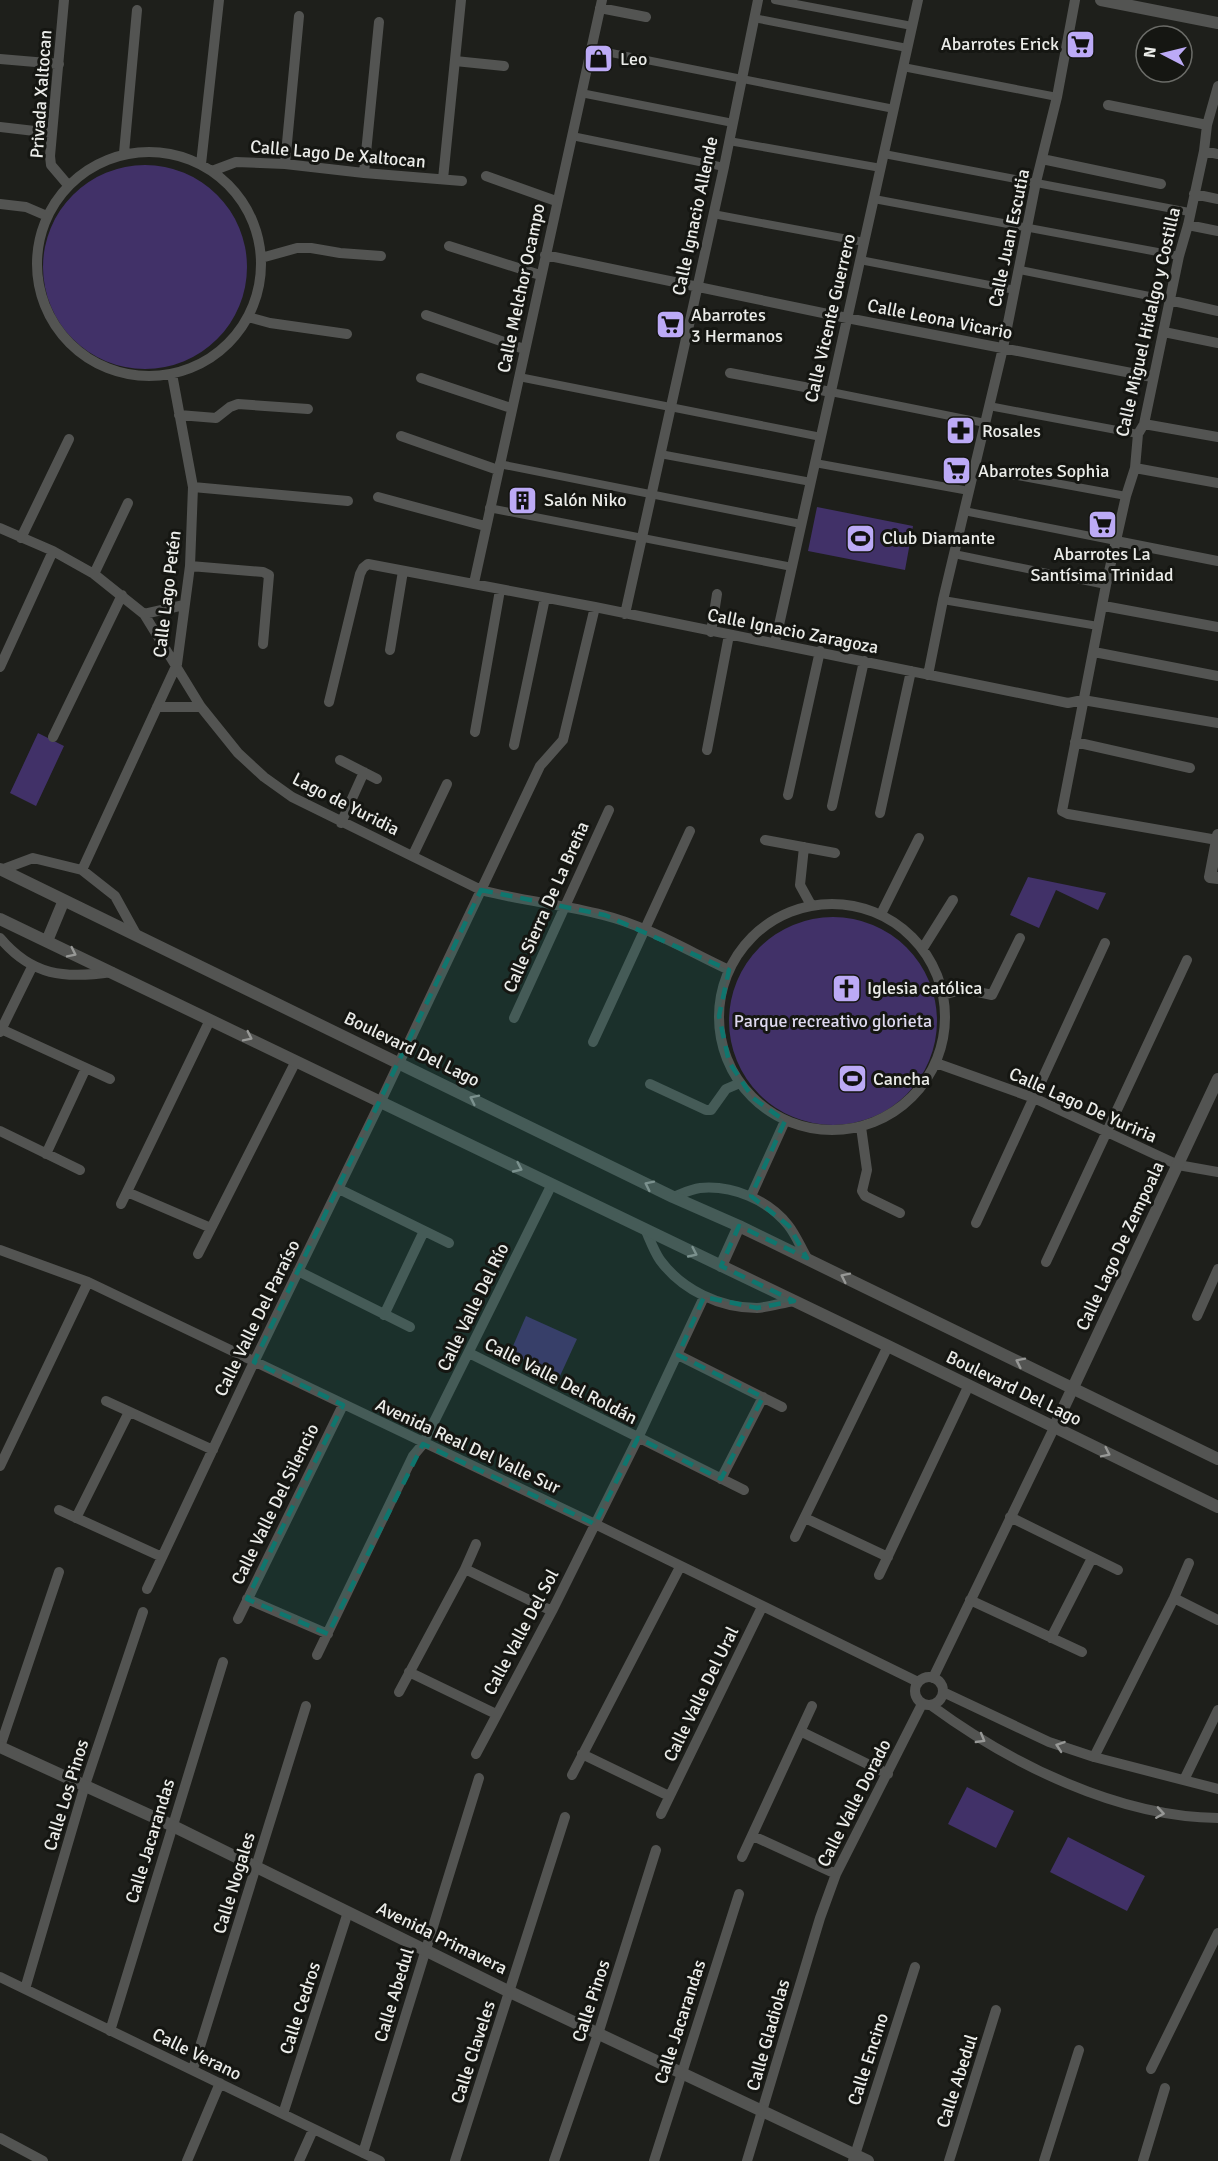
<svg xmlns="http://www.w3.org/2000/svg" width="1218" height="2161" font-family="Signika,sans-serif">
<rect width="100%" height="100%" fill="#1e1f1b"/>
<path fill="#413168" d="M43 267a102 102 0 1 1 204 0a102 102 0 1 1-204 0Z
M817,507L913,526L905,570L808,551Z
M38,733L64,746L36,806L10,793Z
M1028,877L1106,893L1098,910L1056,890L1039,928L1010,915Z
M729 1021a104 104 0 1 1 208 0a104 104 0 1 1-208 0Z
M526,1316L577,1339L560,1376L510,1353Z
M967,1787L1014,1811L996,1848L948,1824Z
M1068,1837L1145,1876L1127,1911L1050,1872Z"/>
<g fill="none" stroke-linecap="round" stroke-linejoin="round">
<path stroke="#535452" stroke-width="8" d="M775,0L912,26
M754,18L907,48
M591,49L894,109
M903,67L1057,97
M581,93L733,123
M572,136L724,167
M729,141L881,168
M884,154L1189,212
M874,199L1179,256
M713,214L864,242
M860,260L1015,290
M1020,270L1169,300
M519,377L821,437
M831,392L985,423
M989,406L1138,434
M660,454L811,482
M815,463L969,491
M499,464L801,524
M974,468L1126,496
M489,508L792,567
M964,511L1116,541
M954,554L1106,585
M943,600L1098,626"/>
<path stroke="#535452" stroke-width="10" d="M64,0L50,156L51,165L68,185
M600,8L646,17
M0,59L59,64
M455,61L504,66
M1108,105L1207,125
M0,127L52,133
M1204,151L1218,154
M37 264a112 112 0 1 1 224 0a112 112 0 1 1-224 0Z
M124,153L137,10
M1042,159L1161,184
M201,164L219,0
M285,164L299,16
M212,171L236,162L285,164L364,173L462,181
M364,173L379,22
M486,176L556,201
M443,179L461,0
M1194,194L1218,199
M0,204L26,207L47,216
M1188,225L1218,231
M449,246L540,275
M545,255L847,318L1152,377
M261,258L297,248H311L340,253L381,256
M1169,300L1218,311
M426,315L524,349
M248,317L270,323L347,334
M1164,332L1218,343
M730,373L831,392
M421,378L511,408
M179,415L216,418L230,407L238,404L308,409
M1144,424L1218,437
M401,436L498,470
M1135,468L1218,483
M193,487L348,501
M378,497L485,526
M0,528L53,551L94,574L144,614L201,707L238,753L264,777L292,797L481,890C521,901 562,904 603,915C647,926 688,951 729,970
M21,538L69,439
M1116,541L1218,561
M190,566L263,572L269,575L263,644
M94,574L128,503
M474,583L602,0
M1104,606L1218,627
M144,614L184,605
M625,614L724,167L758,0
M711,632L717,594
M775,643L918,0
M390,650L403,571
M1094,652L1218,676
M0,667L53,551
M928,675L943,600L1003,348L1036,182L1057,97L1075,0
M329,702L360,574L363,568L368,564L595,607L1068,703L1083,700L1218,723
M157,707H201
M475,732L500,590
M53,737L122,595
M1075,742L1190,768
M514,745L545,598
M707,750L729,635
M340,760L377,779
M788,795L820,651
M832,806L864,661
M880,813L911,671
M341,823L364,772
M765,840L835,853
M1217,840L1068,814L1062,811L1106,585L1126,496L1135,468L1138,434L1144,424L1179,256L1188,225L1204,151L1207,125L1218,86
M804,847L800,885L811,905
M413,855L447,784
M1,870L33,858L82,870L115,896L136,934
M82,870L177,664L190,566L193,487L172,374
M719 1017a113 113 0 1 1 226 0a113 113 0 1 1-226 0Z
M881,914L919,838
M0,938C32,976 64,979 112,972
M923,948L953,900
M943,995L964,989L992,995L1020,938
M514,1018L609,810
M1,1029L110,1079
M0,1032L32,967
M593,1042L690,831
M936,1063L1034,1098L1178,1165L1218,1172
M650,1084L706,1110H711L726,1089L740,1083
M861,1127L867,1170L862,1191L865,1196L900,1213
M0,1131L80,1170
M46,1154L86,1068
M339,1189L449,1243
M127,1192L211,1228
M751,1196L785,1121
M673,1197C681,1194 691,1189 700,1188C733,1185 768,1200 788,1225C796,1235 801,1248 807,1258
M121,1204L210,1020
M976,1223L1105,943
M646,1231C650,1240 654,1251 660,1260C682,1290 720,1308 757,1308C769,1307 782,1303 794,1301
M0,1250L88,1282L595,1524L918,1682
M198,1254L296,1061
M1046,1262L1187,960
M298,1271L410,1327
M384,1315L424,1231
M1197,1316L1218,1269
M469,1353L744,1490
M678,1355L782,1407
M106,1401L213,1450
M0,1466L88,1282
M721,1479L763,1397
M59,1510L162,1557
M1010,1517L1118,1570
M76,1518L129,1412
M805,1518L888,1557
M795,1537L888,1346
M465,1569L552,1611
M879,1575L969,1385
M147,1589L254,1362L380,1103L540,766L563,740L595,607
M1174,1598L1218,1620
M247,1599L328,1634
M970,1600L1082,1652
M238,1619L343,1405
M1051,1638L1092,1558
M317,1655L413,1456L423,1444L552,1184
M409,1672L496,1714
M915 1691a14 14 0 1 1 28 0a14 14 0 1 1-28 0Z
M933,1678L1054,1428
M399,1692L465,1569L476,1544
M943,1692L1049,1742L1094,1757L1218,1789
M932,1706C1011,1764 1118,1817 1218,1818
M802,1732L888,1774
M0,1747L59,1572
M476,1754L552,1611L638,1438L704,1297
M582,1754L669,1796
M1094,1757L1174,1598L1189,1563
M572,1775L680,1567
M1184,1780L1218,1710
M661,1814L762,1607
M753,1836L836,1874
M742,1857L812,1706
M0,1977L380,2161
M25,1989L85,1785L143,1612
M110,2031L223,1662
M193,2069L306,1706
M1151,2069L1218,1933
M283,2114L348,1912
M0,2138L43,2161
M363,2153L479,1778
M187,2161L220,2083
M299,2161L313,2130
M455,2161L565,1817
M554,2161L598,2034L656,1850
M654,2161L739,1894
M747,2161L820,1918L836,1874L922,1704
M853,2161L915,1967
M949,2161L996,2010
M1044,2161L1079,2050
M1143,2161L1165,2088"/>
<path stroke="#535452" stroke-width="12" d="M1101,0L1218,23
M1218,835L1210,877L1218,878
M0,869L673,1197L739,1226L1218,1459
M0,919L888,1346L1218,1507
M47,941L64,900
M721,1266L739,1226
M1054,1428L1218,1079
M0,1747L171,1825L510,1992L868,2161"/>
</g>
<defs><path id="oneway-chevron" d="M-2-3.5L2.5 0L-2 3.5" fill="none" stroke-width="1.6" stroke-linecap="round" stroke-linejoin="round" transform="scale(1.5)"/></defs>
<g stroke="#979896">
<use href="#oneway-chevron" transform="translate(72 953) rotate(26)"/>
<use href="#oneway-chevron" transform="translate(248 1037) rotate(26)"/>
<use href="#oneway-chevron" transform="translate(474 1099) rotate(-154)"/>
<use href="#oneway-chevron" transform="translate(518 1168) rotate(25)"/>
<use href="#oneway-chevron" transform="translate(649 1185) rotate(-154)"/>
<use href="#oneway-chevron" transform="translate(693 1253) rotate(25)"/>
<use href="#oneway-chevron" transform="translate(845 1277) rotate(-154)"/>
<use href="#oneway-chevron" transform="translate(1020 1362) rotate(-154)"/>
<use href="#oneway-chevron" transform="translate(1106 1453) rotate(26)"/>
<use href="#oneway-chevron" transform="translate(981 1739) rotate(30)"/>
<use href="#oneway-chevron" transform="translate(1060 1746) rotate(-161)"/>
<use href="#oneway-chevron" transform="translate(1160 1813) rotate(9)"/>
</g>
<path fill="#0f766e" fill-opacity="0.2" stroke="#0f766e" stroke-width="4.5" stroke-dasharray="12 8" stroke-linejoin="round" d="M481,890L605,915L729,970L719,1016L729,1062L753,1098L785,1121L751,1196L789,1226L807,1258L739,1226L721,1266L794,1301L757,1308L704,1297L678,1355L763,1397L721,1479L638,1438L595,1524L423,1444L328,1634L247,1599L343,1405L254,1362Z"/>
<defs>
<symbol id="supermarket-square" viewBox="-11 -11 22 22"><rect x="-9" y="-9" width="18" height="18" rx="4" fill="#bcaaf6" stroke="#151612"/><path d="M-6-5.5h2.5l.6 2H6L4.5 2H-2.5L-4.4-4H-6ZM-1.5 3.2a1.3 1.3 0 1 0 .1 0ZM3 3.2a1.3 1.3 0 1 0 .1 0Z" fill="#111"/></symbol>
<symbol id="shop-square" viewBox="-11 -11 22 22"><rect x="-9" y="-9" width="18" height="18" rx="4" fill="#bcaaf6" stroke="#151612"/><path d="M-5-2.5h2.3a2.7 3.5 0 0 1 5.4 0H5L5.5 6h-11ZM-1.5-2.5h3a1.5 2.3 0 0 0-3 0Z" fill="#111"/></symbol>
<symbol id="pharmacy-square" viewBox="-11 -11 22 22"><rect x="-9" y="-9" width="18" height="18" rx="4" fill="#bcaaf6" stroke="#151612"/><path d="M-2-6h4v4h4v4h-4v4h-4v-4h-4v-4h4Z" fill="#111"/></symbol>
<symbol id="building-square" viewBox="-11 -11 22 22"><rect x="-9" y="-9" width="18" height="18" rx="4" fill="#bcaaf6" stroke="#151612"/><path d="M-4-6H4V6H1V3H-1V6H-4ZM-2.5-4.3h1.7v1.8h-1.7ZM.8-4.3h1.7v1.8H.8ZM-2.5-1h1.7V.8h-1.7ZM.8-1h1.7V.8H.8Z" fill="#111"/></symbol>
<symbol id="stadium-square" viewBox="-11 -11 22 22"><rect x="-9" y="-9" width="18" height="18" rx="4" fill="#bcaaf6" stroke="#151612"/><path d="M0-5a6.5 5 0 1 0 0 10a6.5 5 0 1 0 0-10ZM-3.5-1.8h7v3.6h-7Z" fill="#111"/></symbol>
<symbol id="church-square" viewBox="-11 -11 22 22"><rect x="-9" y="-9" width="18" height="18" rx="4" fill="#bcaaf6" stroke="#151612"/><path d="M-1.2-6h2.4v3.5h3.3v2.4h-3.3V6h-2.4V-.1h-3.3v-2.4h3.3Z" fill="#111"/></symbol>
</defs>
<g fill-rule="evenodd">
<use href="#supermarket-square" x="1064" y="28" width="33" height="33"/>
<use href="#shop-square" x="582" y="42" width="33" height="33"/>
<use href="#supermarket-square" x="654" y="308" width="33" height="33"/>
<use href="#pharmacy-square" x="944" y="414" width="33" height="33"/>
<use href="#supermarket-square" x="940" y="454" width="33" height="33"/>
<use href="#building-square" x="506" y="484" width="33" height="33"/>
<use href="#supermarket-square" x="1086" y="508" width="33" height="33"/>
<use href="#stadium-square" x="844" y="522" width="33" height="33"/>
<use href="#church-square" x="830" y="972" width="33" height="33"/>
<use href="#stadium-square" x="836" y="1062" width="33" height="33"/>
</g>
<g text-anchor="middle" stroke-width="6" stroke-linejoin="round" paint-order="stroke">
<g font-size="18" fill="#ebece9" stroke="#151612" text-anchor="start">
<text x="1059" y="50" text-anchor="end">Abarrotes Erick</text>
<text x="620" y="65">Leo</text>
<text x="691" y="321">Abarrotes<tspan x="691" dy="21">3 Hermanos</tspan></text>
<text x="982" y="437">Rosales</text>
<text x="978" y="477">Abarrotes Sophia</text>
<text x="544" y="506">Salón Niko</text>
<text x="882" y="544">Club Diamante</text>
<text x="1102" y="560" text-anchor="middle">Abarrotes La<tspan x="1102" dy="21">Santísima Trinidad</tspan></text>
<text x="867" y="994">Iglesia católica</text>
<text x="873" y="1085">Cancha</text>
</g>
<g font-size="18" fill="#ebece9" stroke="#151612">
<text transform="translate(41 94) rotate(-86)" y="6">Privada Xaltocan</text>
<text transform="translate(338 154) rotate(5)" y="6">Calle Lago De Xaltocan</text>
<text transform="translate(695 216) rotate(-78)" y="6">Calle Ignacio Allende</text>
<text transform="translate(1009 238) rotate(-78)" y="6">Calle Juan Escutia</text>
<text transform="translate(521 288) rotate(-78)" y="6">Calle Melchor Ocampo</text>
<text transform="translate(830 318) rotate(-77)" y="6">Calle Vicente Guerrero</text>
<text transform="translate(940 319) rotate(11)" y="6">Calle Leona Vicario</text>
<text transform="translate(1148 322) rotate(-77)" y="6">Calle Miguel Hidalgo y Costilla</text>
<text transform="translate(167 594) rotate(-83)" y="6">Calle Lago Petén</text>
<text transform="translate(793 631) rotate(11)" y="6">Calle Ignacio Zaragoza</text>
<text transform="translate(346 804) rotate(27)" y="6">Lago de Yuridia</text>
<text transform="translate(546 907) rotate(-66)" y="6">Calle Sierra De La Breña</text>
<text transform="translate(412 1049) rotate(26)" y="6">Boulevard Del Lago</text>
<text transform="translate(1083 1105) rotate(24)" y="6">Calle Lago De Yuriria</text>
<text transform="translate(1120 1246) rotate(-65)" y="6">Calle Lago De Zempoala</text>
<text transform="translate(473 1307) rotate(-64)" y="6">Calle Valle Del Río</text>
<text transform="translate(257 1318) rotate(-64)" y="6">Calle Valle Del Paraíso</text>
<text transform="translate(561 1381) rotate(27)" y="6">Calle Valle Del Roldán</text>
<text transform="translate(1014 1388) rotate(26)" y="6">Boulevard Del Lago</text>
<text transform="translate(468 1446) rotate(25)" y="6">Avenida Real Del Valle Sur</text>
<text transform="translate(275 1504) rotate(-64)" y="6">Calle Valle Del Silencio</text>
<text transform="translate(521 1632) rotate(-62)" y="6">Calle Valle Del Sol</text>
<text transform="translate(701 1694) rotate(-64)" y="6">Calle Valle Del Ural</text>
<text transform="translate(66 1795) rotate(-73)" y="6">Calle Los Pinos</text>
<text transform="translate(854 1803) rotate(-63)" y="6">Calle Valle Dorado</text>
<text transform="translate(150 1841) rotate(-73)" y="6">Calle Jacarandas</text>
<text transform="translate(234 1883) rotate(-73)" y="6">Calle Nogales</text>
<text transform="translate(442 1938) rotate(26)" y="6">Avenida Primavera</text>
<text transform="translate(394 1995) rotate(-73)" y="6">Calle Abedul</text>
<text transform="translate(591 2001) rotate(-72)" y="6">Calle Pinos</text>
<text transform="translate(300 2008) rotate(-72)" y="6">Calle Cedros</text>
<text transform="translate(680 2022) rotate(-72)" y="6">Calle Jacarandas</text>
<text transform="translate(768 2035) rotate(-74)" y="6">Calle Gladiolas</text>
<text transform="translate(473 2052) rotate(-72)" y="6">Calle Claveles</text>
<text transform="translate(197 2054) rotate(26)" y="6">Calle Verano</text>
<text transform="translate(868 2059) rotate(-72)" y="6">Calle Encino</text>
<text transform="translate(957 2081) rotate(-72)" y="6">Calle Abedul</text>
</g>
<g font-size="18" fill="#ded9ef" stroke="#151612">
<text x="833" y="1027">Parque recreativo glorieta</text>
</g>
</g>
<g transform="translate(1164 54) rotate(277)"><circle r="28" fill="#151612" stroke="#6b6c68" stroke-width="1.5"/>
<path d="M0-4.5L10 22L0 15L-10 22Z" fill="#bcaaf6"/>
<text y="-9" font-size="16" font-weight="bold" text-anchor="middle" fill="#ebece9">N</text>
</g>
</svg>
